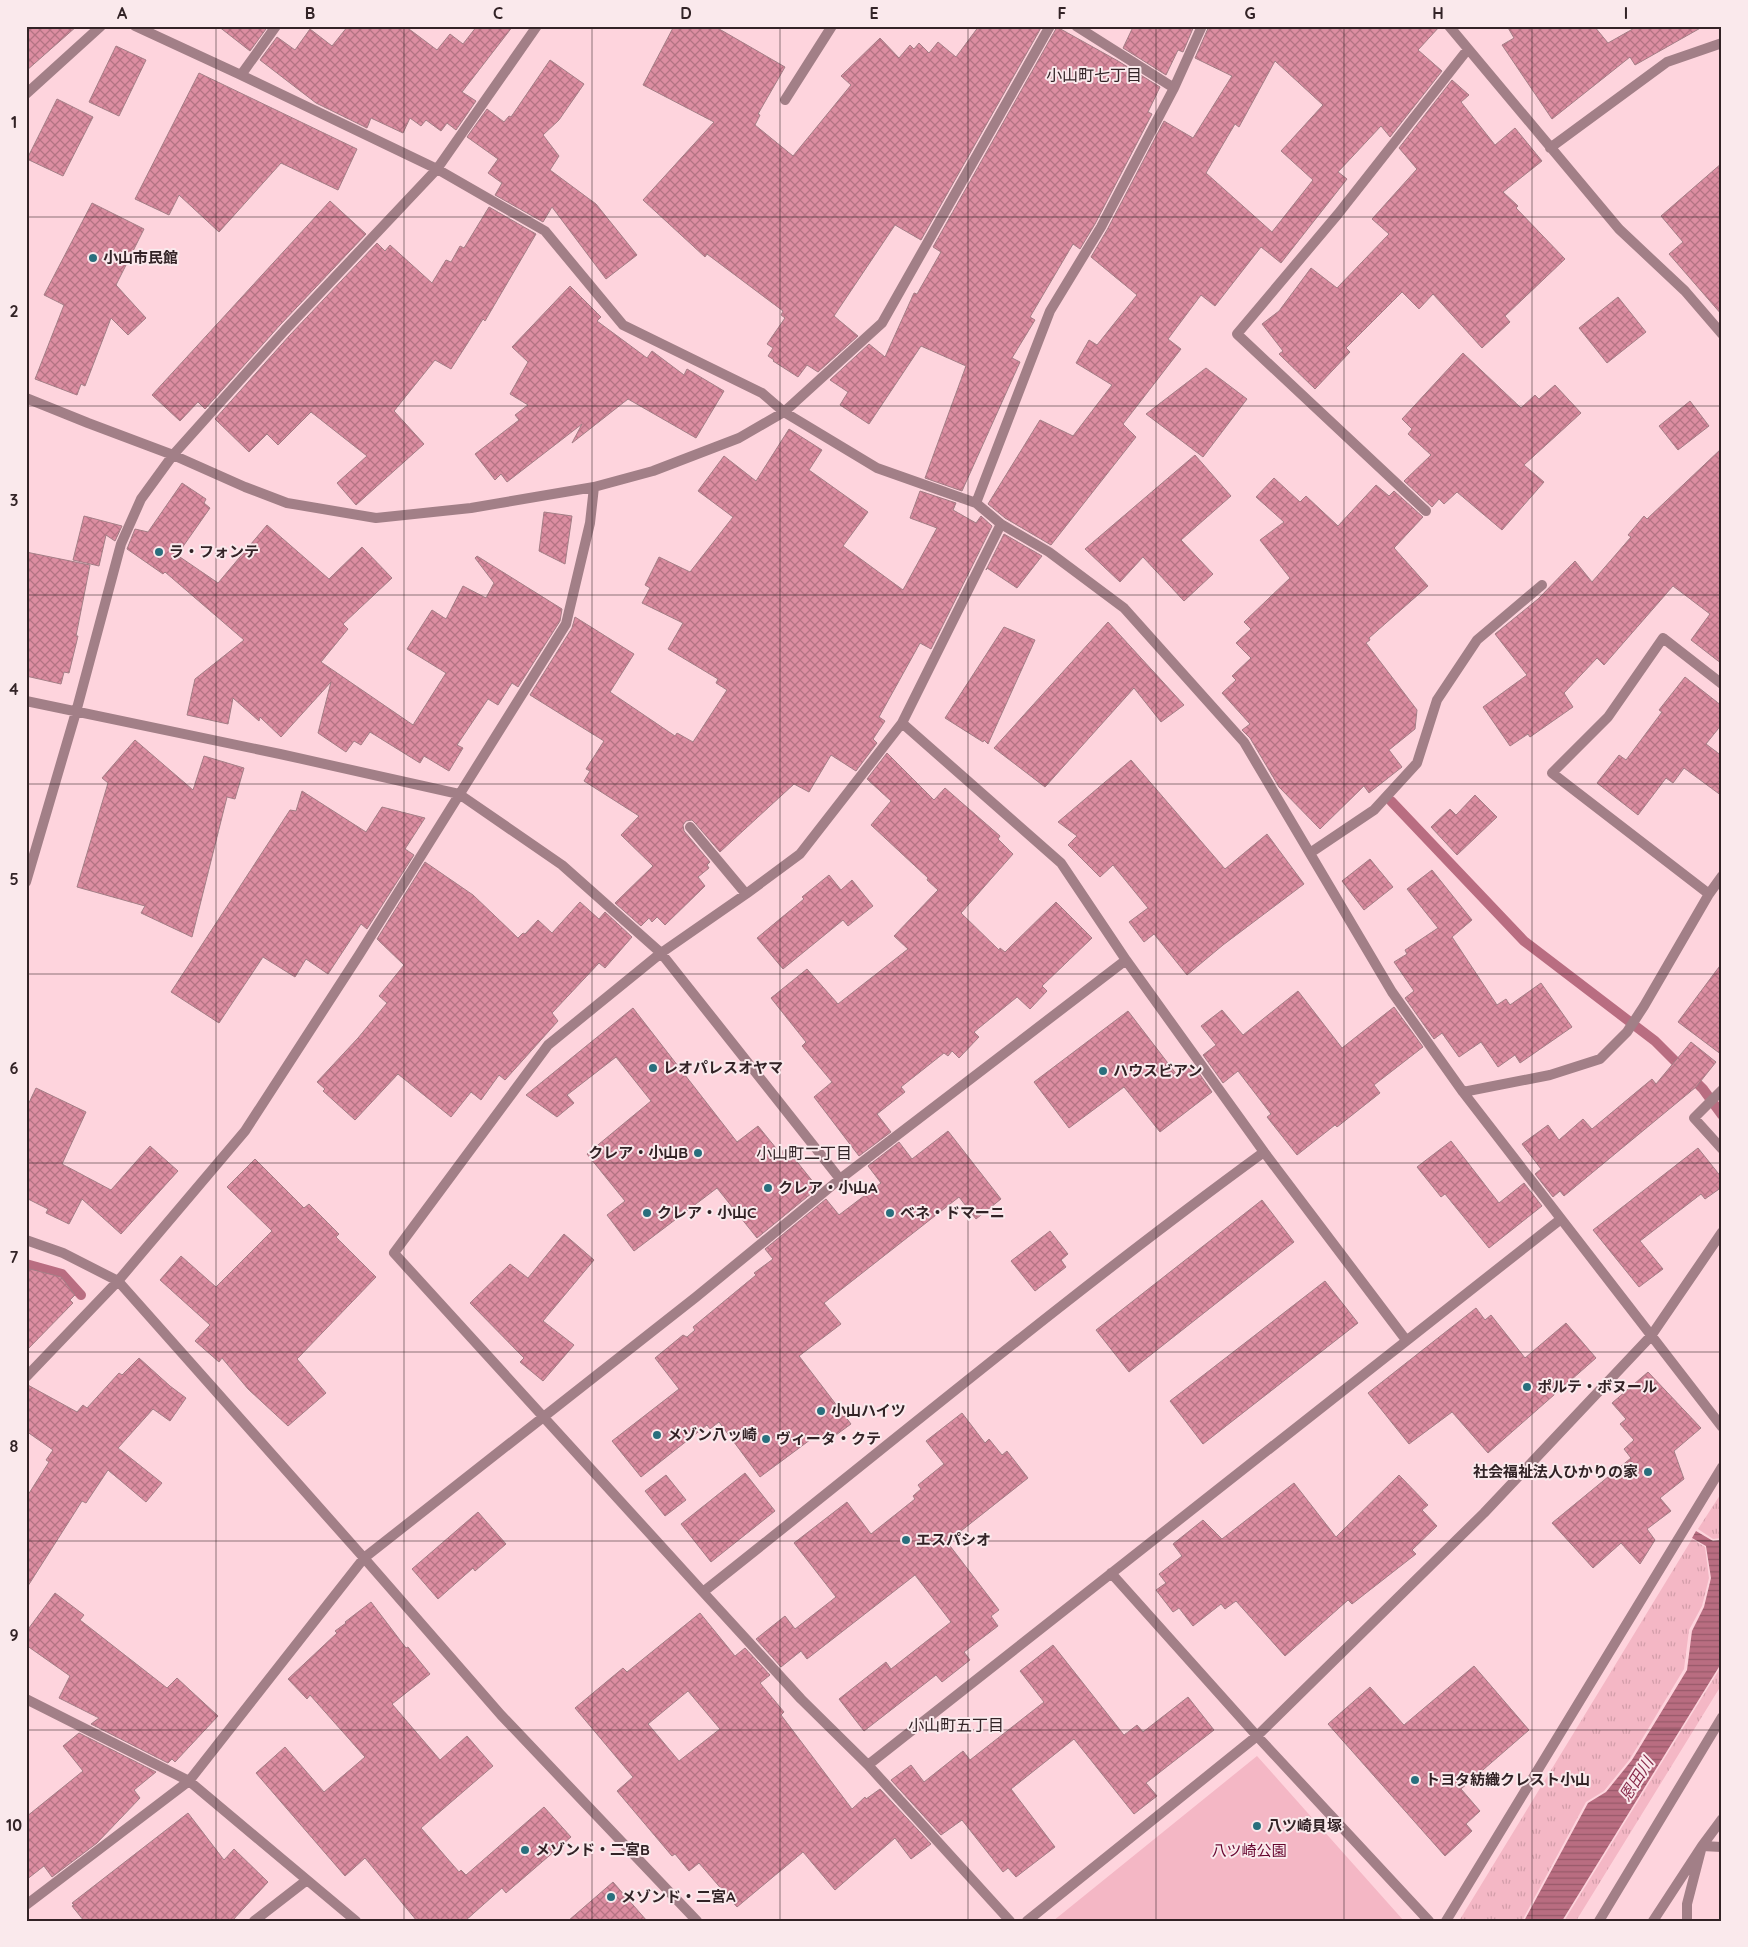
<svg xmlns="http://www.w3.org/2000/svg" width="1748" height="1947" font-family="Quicksand,'Noto Sans JP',sans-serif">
<defs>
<pattern id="grass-tufts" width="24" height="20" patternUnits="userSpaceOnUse" patternTransform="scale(1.25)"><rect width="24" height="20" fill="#f4b7c5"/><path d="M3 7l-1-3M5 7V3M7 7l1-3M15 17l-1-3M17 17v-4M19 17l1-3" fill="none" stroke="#d29da9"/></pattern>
<pattern id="water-rules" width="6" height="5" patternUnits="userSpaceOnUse" patternTransform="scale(1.25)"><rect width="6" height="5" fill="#b96d81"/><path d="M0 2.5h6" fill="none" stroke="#975969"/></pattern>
<pattern id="building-cross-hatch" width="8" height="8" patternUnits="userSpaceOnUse" patternTransform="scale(1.25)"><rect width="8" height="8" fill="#dc8da1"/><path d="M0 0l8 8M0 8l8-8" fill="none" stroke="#b37383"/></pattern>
</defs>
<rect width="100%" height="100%" fill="#fed4dd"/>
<path fill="url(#grass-tufts)" d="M1722,1492V1538L1713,1539L1698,1529Z
M1692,1539L1705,1547L1709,1578L1702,1606L1689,1630L1684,1669L1630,1759L1604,1791L1586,1802L1522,1921H1459Z
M1722,1665V1684L1576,1921H1564Z"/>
<path fill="#f4b7c5" d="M1257,1756L1404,1921H1053Z"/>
<path fill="url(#water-rules)" d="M1696,1531L1713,1541L1722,1540V1662L1562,1921H1524L1588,1803L1606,1792L1632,1760L1687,1670L1692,1631L1704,1607L1711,1578L1706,1546L1692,1538Z"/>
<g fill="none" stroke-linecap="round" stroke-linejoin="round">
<path stroke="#b96d81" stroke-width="10" d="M1391,801L1524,941L1655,1041L1703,1089L1722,1115
M26,1264L62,1274L81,1295"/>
</g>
<path fill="url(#building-cross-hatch)" stroke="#a47e86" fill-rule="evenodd" d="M26,26H77L26,71Z
M218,26H262L266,29L250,51Z
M348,26H405L437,50L450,34L463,44L477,26H513L462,92L476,101L456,130L447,123L441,131L426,120L421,126L410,118L403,133L371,118L367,128L316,103L260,60L277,37L295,50L310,29L332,46Z
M674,26H714L785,67L758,114L760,115L755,125L793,156L851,85L841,76L880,38L899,58L910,45L914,49L919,43L929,53L938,42L956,57L979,26H1042L921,240L895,225L834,316L858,336L818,372L807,365L798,377L773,361L774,360L768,356L773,348L767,344L785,318L781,315L783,311L707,254L705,257L643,200L714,122L643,85Z
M1131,26H1194L1183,52L1178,50L1166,75L1123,48L1133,27Z
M1209,26H1440L1418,50L1442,71L1390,137L1381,126L1338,172L1347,179L1281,263L1261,247L1215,306L1201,295L1168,339L1181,349L1123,424L1136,437L1051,545L1005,518L988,504L1040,420L1073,436L1112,385L1076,363L1089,340L1097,345L1137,295L1091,257L1107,230L1164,121L1193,138L1232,76L1195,58ZM1275,61L1323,105L1281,151L1313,180L1272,232L1206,173L1235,124L1239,127Z
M1507,26H1594L1608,43L1638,26H1704L1635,65L1630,57L1552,119L1502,45L1514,38Z
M1057,27L1118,61L1160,87L1148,112L1152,114L1095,224L1080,249L1073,244L1030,317L1035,320L1012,358L1020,362L962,491L925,478L966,366L921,346L869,424L840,405L848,392L830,380L869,344L885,357L914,293L917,294L941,252L933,247Z
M116,46L146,60L119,116L89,102Z
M550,60L584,84L559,120L543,135L559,156L550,170L596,204L637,255L606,279L552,207L543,222L495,195L502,183L488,173L498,159L467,137L487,109L504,122L509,116L511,117Z
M199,73L357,149L338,190L281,163L219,232L179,195L169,215L135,199Z
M1452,80L1469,95L1461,102L1495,145L1515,128L1542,161L1503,192L1518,206L1516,208L1565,259L1505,316L1510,322L1482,348L1433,294L1419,309L1402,292L1346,348L1350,352L1315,389L1279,354L1283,351L1262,324L1279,311L1311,268L1337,288L1389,234L1372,219L1417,169L1399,148Z
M57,99L93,117L63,176L27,159Z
M1722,163V315L1669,254L1683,242L1661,216Z
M330,201L366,234L280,325L205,409L198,402L180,421L152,395Z
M92,203L144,229L116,285L146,318L128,335L111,318L85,386L81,384L77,395L35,379L64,305L44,295Z
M489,207L536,234L485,321L483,319L451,369L435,360L394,411L424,444L356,505L337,483L367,456L311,412L278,445L267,434L249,452L215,419L290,335L377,243L385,251L390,245L432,283L446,260L451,262L460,246L464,248Z
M570,286L601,317L597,321L647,358L652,351L684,375L687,369L724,391L696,438L628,399L572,443L582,424L507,482L501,474L495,480L475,454L519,420L515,415L528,405L510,394L528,362L512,347Z
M1618,297L1646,332L1607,363L1579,328Z
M1463,353L1521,408L1535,395L1539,399L1555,385L1581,413L1524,465L1544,482L1502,530L1457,492L1444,504L1439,499L1432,507L1404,481L1431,455L1408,434L1412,429L1402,419Z
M1206,368L1247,399L1203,457L1146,414Z
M1690,401L1709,426L1678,450L1659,426Z
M789,429L822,450L809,470L868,512L843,546L903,590L937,528L910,518L920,491L956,503L953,510L976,523L981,516L992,526L931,649L920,643L879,717L885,721L873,739L877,743L856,771L831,755L809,792L794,784L720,852L695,823L692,820L686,821L683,825L684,831L710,862L707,865L709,868L698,877L705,886L665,925L657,917L652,922L649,918L641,926L615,903L653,866L621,835L639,816L584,781L590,771L586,769L604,741L530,695L572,628L575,617L634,654L610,692L675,736L677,733L693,742L727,690L716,683L718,679L668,649L683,623L642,603L650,588L645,585L659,557L690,572L733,517L698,491L724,456L756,481Z
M1722,448V664L1691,640L1710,614L1673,586L1604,665L1597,658L1564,693L1573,707L1530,737L1528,734L1510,746L1483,707L1527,675L1495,634L1538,599L1575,561L1592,582L1631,537L1628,535L1644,516L1647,519Z
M1195,455L1231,496L1181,540L1213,574L1184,601L1143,557L1120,582L1085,549Z
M1274,478L1300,502L1306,496L1338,526L1376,485L1389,496L1394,491L1423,517L1394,548L1428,586L1369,638L1370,640L1366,643L1417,710L1415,729L1389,750L1402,767L1369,793L1364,786L1320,829L1279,787L1250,738L1242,730L1250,724L1222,693L1236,680L1232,676L1251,658L1236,643L1251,629L1244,622L1290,578L1260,540L1284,522L1256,497Z
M182,483L206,499L204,503L210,508L177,555L218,583L267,525L329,579L362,547L392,578L343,624L348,629L321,662L413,725L446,673L407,649L432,610L446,619L463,586L486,598L494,583L475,558L477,556L562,609L560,621L518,687L512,683L498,705L488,699L457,745L463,748L449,771L424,756L420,763L370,732L361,745L354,741L346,752L318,733L331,682L281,737L260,717L259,721L233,698L228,724L187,715L195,679L244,640L165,572L163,574L127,549L135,529L148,532Z
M544,512L572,516L565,564L539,551Z
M84,516L122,526L115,541L106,535L99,566L73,560Z
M1004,534L1042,556L1017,588L987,568L986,570Z
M26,552L90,565L76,636H78L69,673L64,672L61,684L26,676Z
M1108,622L1184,705L1161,722L1134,688L1045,787L994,748Z
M1004,627L1035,640L988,744L984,740L983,742L945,718Z
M1685,677L1722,706V724L1706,744L1722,756V796L1684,768L1673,783L1666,778L1638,815L1597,783L1619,755L1626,760L1662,712L1659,710Z
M135,740L193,790L204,756L244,768L235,799L227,797L192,937L141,913L145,906L77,887L108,783L102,778Z
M887,753L934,800L945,788L1000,836L998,839L1013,854L961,913L999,950L1000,948L1005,952L1056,902L1092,938L1042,986L1047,991L1030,1009L1017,997L974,1032L979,1037L959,1058L952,1051L948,1056L944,1053L901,1087L905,1092L877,1114L891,1132L859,1156L814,1097L832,1082L802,1046L806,1042L771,998L807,969L838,1004L908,949L894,936L938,890L927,880L928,878L871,825L891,801L867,779Z
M1131,760L1225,869L1267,834L1304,884L1223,945L1187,975L1154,934L1144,942L1129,922L1148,908L1113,865L1100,877L1068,845L1077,836L1058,822Z
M302,791L366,832L382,807L425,818L405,849L414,855L367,929L361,924L328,974L306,959L295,977L263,957L219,1023L171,992L290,810L296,811Z
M1475,795L1497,817L1457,855L1431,827L1450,809L1456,815Z
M1370,859L1393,887L1364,910L1342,881Z
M425,862L473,895L518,938L523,933L525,934L538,920L552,933L580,902L599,919L605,912L632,937L605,968L599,963L552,1013L558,1021L505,1080L499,1075L481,1100L471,1092L451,1117L398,1074L355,1120L323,1091L325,1089L317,1082L358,1038L387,1003L379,996L404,965L377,939Z
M1432,870L1472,920L1452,937L1497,1005L1506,999L1510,1005L1541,983L1572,1027L1520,1063L1515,1055L1498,1067L1481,1042L1459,1057L1442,1033L1434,1039L1405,998L1414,991L1394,962L1407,954L1405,950L1438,928L1407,889Z
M829,875L841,890L852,880L873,906L848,926L843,920L783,969L757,938L804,899L802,897Z
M1722,963V1055L1678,1022Z
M1298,991L1342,1048L1394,1007L1423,1047L1374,1085L1380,1093L1337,1127L1335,1125L1297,1155L1267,1117L1271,1114L1238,1071L1223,1083L1203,1055L1216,1045L1201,1026L1222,1010L1243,1035Z
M633,1008L737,1142L758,1126L780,1153L786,1148L818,1188L757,1238L717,1188L634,1251L607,1215L625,1201L587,1154L651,1101L616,1057L567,1095L574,1103L557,1117L526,1095Z
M1128,1011L1177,1075L1192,1063L1212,1092L1160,1132L1124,1087L1069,1128L1034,1082Z
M1691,1042L1716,1062L1696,1087L1564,1196L1560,1191L1553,1197L1535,1174L1541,1169L1522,1144L1548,1125L1559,1140L1583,1119L1592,1129L1652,1079L1656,1084Z
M36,1088L86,1112L62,1164L111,1190L150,1146L178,1171L121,1234L82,1199L69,1224L46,1213L48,1209L26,1198V1109Z
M948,1131L1001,1199L976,1219L959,1197L824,1303L841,1324L799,1356L851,1424L825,1443L818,1434L760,1477L719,1422L710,1429L707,1425L641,1477L612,1441L679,1389L655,1358L683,1335L687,1337L695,1330L693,1327L756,1275L754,1273L773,1259L765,1249L826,1199L839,1215L881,1183L868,1166L899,1142L912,1159Z
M1451,1141L1499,1203L1524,1183L1542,1206L1489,1248L1445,1194L1441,1197L1417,1167Z
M1698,1148L1722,1178V1187L1705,1199L1701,1194L1640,1241L1663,1269L1639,1287L1593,1230Z
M255,1159L304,1208L309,1204L339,1234L336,1237L376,1277L297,1359L326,1393L288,1426L248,1389L222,1358L219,1362L195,1341L210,1325L160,1280L181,1256L216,1287L272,1231L227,1187Z
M1262,1200L1294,1242L1129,1372L1096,1330Z
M1050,1231L1068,1254L1061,1260L1066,1267L1035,1291L1011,1261Z
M564,1234L594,1260L543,1321L574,1345L543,1381L520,1362L524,1358L470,1303L510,1264L528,1278Z
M26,1268L61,1277L75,1295L70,1300L73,1303L26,1351Z
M1325,1281L1358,1323L1203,1444L1170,1401Z
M1476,1308L1485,1320L1491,1315L1525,1358L1566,1323L1596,1358L1488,1453L1452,1412L1409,1444L1368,1393Z
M139,1358L170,1386L186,1398L170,1421L153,1409L118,1448L162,1483L146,1502L108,1470L86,1503L82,1501L26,1589V1498L49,1462L46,1460L53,1450L26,1431V1384L77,1412L83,1405L87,1408L119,1373L122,1375Z
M1648,1372L1701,1428L1674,1451L1684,1479L1660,1498L1671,1511L1647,1529L1655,1540L1640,1564L1621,1543L1593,1568L1552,1523L1631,1458L1624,1449L1634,1440L1620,1424L1626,1419L1612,1403Z
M962,1413L985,1443L989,1439L1002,1455L1007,1451L1028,1478L947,1542L999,1610L991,1616L998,1626L964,1652L970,1660L942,1682L936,1675L864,1731L839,1699L886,1662L891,1669L951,1622L915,1575L807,1659L801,1651L781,1667L756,1639L785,1616L795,1629L836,1597L794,1543L847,1502L871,1534L915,1499L913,1496L921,1489L918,1485L944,1464L926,1441Z
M745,1473L775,1511L711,1562L681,1524Z
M666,1475L686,1500L665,1516L645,1491Z
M1399,1475L1428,1505L1422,1510L1437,1526L1412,1550L1416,1554L1352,1604L1348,1600L1285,1656L1236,1601L1225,1609L1221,1604L1193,1626L1179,1608L1173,1612L1156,1590L1166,1583L1159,1574L1182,1556L1173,1544L1203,1520L1222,1539L1294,1483L1336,1537Z
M478,1512L506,1544L475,1571L473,1568L438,1599L412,1569Z
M55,1593L84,1615L80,1620L167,1688L177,1678L218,1716L175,1762L172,1759L168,1763L91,1724L99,1718L59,1698L70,1676L26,1645V1632Z
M371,1602L406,1648L408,1647L430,1674L392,1704L440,1760L467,1736L493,1766L421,1828L459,1872L461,1870L466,1875L544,1807L571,1837L506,1893L502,1888L465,1921H417L365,1858L345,1876L256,1773L285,1747L324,1792L365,1757L310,1695L307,1699L288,1679L337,1633L335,1631L346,1623L345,1622Z
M700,1613L735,1656L745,1648L770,1675L760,1683L784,1712L781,1715L852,1809L865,1797L866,1799L880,1789L931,1844L911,1859L895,1838L835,1890L803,1852L737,1907L699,1863L689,1871L675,1854L672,1856L617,1791L633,1777L575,1708L623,1668L627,1672ZM688,1691L720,1729L679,1761L648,1724Z
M1053,1645L1124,1735L1137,1725L1143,1732L1188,1697L1214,1730L1146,1783L1157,1796L1134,1814L1074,1739L1011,1789L1055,1847L1016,1877L1008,1868L1003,1872L962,1820L941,1835L891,1780L911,1765L924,1782L963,1751L970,1760L1044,1702L1020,1671Z
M1474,1666L1529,1730L1461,1789L1480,1811L1466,1824L1472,1831L1445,1856L1328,1724L1370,1687L1404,1725Z
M79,1733L156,1772L134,1790L140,1798L97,1843L52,1877L44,1866L26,1880V1817L83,1771L63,1746Z
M188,1813L224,1860L234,1849L268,1882L232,1921H84L72,1906L74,1905L72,1903Z
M613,1882L647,1921H568Z"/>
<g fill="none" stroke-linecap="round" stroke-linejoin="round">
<path stroke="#a27f87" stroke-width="10" d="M135,26L241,75L276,26
M1076,26L1174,88
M1449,26L1619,229L1685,291L1722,334
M241,75L437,169L545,231L623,325L762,393L784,412L882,323L1050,26
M26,94L101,26
M785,100L832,26
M1550,148L1667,62L1722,43
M26,398L88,423L173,455L245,487L287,503L376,518L471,508L594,487L653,471L739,438L784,412L877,468L976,503L1001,524L902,723L800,854L746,894L661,953L548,1045L394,1253L703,1592L801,1699L868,1765L1010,1921
M976,503L1050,311L1101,227L1174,88L1202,26
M1426,511L1237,334L1338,214L1468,49
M1001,524L1049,552L1124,608L1244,742L1392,992L1463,1092L1722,1427
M26,701L280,754L459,794L562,865L661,953L840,1179
M902,723L1061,863L1126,960
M690,827L746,894
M1310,853L1374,810L1417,763L1437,700L1477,640L1542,585
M26,882L76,712L121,544L141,499L173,455L285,330L437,169L537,26
M1709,894L1552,773L1608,717L1663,638L1722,684
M1722,1090L1694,1118L1722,1149
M1463,1092L1550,1075L1600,1059L1627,1032L1644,1006L1709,894L1722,876
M26,1240L63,1253L118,1281L245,1131L359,955L566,624L590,523L594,487
M26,1377L118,1281L364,1558L501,1715L697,1921
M1111,1573L1257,1736L1429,1921
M703,1592C889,1445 1072,1292 1264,1152
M26,1699L189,1781L364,1558L696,1297L840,1179L1126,960L1264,1152L1406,1340
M868,1765L1561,1219
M26,1905L189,1781L356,1921
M254,1921L307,1880
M1027,1921L1257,1736L1484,1513L1651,1336L1722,1232
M1446,1921L1722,1467
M1599,1921L1722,1717
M1653,1921L1702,1846L1722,1847
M1687,1921V1904L1702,1846L1722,1819"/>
</g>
<path fill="none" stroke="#322326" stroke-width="1" stroke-opacity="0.55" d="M216,26V1921M404,26V1921M592,26V1921M780,26V1921M968,26V1921M1156,26V1921M1344,26V1921M1532,26V1921M26,217H1722M26,406H1722M26,595H1722M26,784H1722M26,974H1722M26,1163H1722M26,1352H1722M26,1541H1722M26,1730H1722"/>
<g fill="#296f7d" stroke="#fae9ec" stroke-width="2">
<circle cx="93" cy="258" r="5"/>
<circle cx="159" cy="552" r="5"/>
<circle cx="653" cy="1068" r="5"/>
<circle cx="1103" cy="1071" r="5"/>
<circle cx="698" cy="1153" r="5"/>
<circle cx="768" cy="1188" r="5"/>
<circle cx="647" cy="1213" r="5"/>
<circle cx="890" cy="1213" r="5"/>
<circle cx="1527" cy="1387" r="5"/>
<circle cx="821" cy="1411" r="5"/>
<circle cx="657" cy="1435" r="5"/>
<circle cx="766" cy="1439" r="5"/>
<circle cx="1648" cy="1472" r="5"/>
<circle cx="906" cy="1540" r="5"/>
<circle cx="1415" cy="1780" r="5"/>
<circle cx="1257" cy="1826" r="5"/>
<circle cx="525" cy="1850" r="5"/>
<circle cx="611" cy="1897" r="5"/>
</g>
<g text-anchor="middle" stroke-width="4" stroke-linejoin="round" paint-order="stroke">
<g font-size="15" font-weight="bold" fill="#322326" stroke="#fae9ec" text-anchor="start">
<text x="103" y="263">小山市民館</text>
<text x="169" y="557">ラ・フォンテ</text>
<text x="663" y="1073">レオパレスオヤマ</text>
<text x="1113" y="1076">ハウスビアン</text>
<text x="688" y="1158" text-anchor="end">クレア・小山B</text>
<text x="778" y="1193">クレア・小山A</text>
<text x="657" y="1218">クレア・小山C</text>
<text x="900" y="1218">ベネ・ドマーニ</text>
<text x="1537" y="1392">ポルテ・ボヌール</text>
<text x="831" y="1416">小山ハイツ</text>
<text x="667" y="1440">メゾン八ッ崎</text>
<text x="776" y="1444">ヴィータ・クテ</text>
<text x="1638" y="1477" text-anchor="end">社会福祉法人ひかりの家</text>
<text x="916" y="1545">エスパシオ</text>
<text x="1425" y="1785">トヨタ紡織クレスト小山</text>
<text x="1267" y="1831">八ツ崎貝塚</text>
<text x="535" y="1855">メゾンド・二宮B</text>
<text x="621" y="1902">メゾンド・二宮A</text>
</g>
<g font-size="15" fill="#65042e" stroke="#fae9ec">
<text x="1249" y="1856">八ツ崎公園</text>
</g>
<g font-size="16" fill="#322326" stroke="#fae9ec">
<text x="1094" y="81">小山町七丁目</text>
<text x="804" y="1159">小山町二丁目</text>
<text x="956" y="1731">小山町五丁目</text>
</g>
<g font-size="16" font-style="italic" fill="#892c4b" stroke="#fae9ec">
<text transform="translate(1636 1779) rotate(-58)" y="6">恩田川</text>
</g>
</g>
<rect width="1748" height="1947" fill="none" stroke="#fae9ec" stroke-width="55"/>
<rect x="28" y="28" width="1692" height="1892" fill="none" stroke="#322326" stroke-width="2"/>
<g font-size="16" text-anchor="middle" font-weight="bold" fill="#322326">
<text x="122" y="19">A</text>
<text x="310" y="19">B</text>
<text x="498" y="19">C</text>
<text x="686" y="19">D</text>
<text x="874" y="19">E</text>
<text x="1062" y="19">F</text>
<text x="1250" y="19">G</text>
<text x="1438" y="19">H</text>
<text x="1626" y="19">I</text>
<text x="14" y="128">1</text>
<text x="14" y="317">2</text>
<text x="14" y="506">3</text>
<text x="14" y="695">4</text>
<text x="14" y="885">5</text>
<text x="14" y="1074">6</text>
<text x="14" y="1263">7</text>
<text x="14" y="1452">8</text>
<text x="14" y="1641">9</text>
<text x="14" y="1831">10</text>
</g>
</svg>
